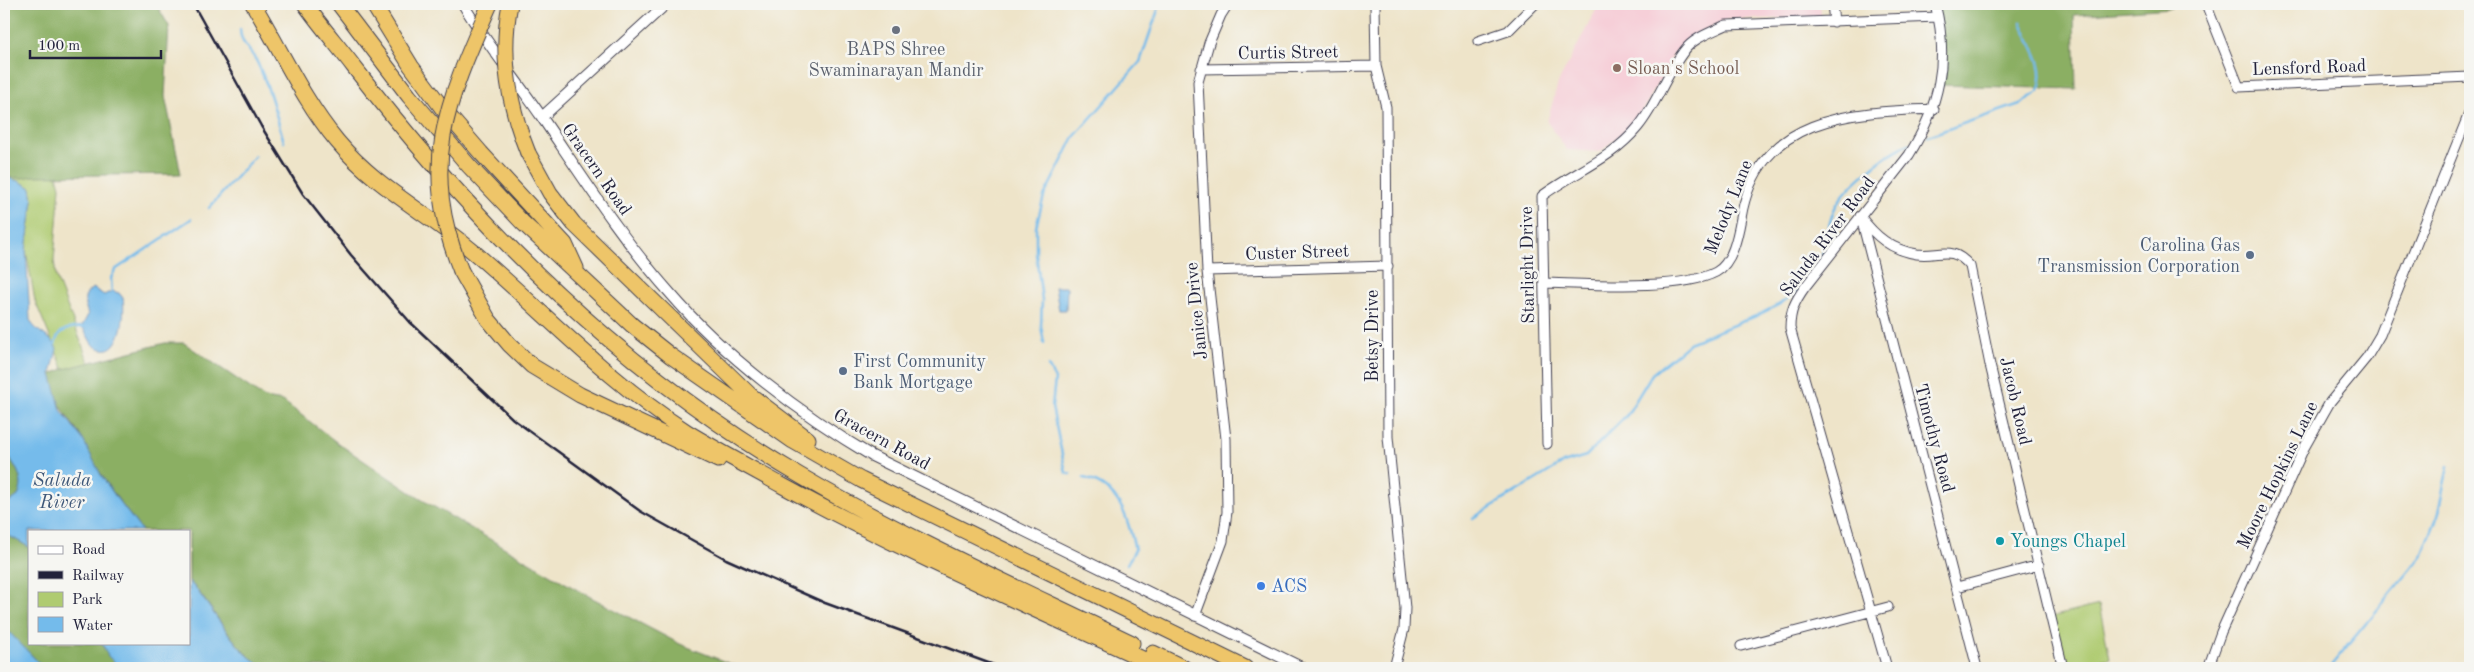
<svg xmlns="http://www.w3.org/2000/svg" width="2474" height="672" font-family="'Old Standard TT',serif">
<rect width="100%" height="100%" fill="#f6f6f2"/>
<filter id="ink" filterUnits="userSpaceOnUse"><feTurbulence type="fractalNoise" baseFrequency=".02" numOctaves="2"/><feDisplacementMap in="SourceGraphic" scale="10" xChannelSelector="R" yChannelSelector="G"/><feConvolveMatrix kernelMatrix="1 2 1 2 8 2 1 2 1" color-interpolation-filters="sRGB"/></filter>
<filter id="wash" filterUnits="userSpaceOnUse"><feTurbulence type="fractalNoise" baseFrequency=".0096" numOctaves="4" result="noise"/><feDisplacementMap in="SourceGraphic" scale="20" xChannelSelector="R" yChannelSelector="G"/><feGaussianBlur stdDeviation="1.12" result="paint"/><feColorMatrix in="noise" values="0 0 0 0 0 0 0 0 0 0 0 0 0 0 0 0 0 1.4 0 .05"/><feComposite in="paint" operator="in"/></filter>
<g filter="url(#wash)">
<rect width="100%" height="100%" fill="#eee4c9"/>
<path fill="#f6cfd8" d="M1599,4H1820L1821,18L1728,19L1697,33L1675,52L1638,119L1600,152L1567,150L1547,122L1558,83Z"/>
<path fill="#afcb71" stroke="#687656" d="M4,93L52,156L60,187L54,260L56,277L86,355L111,407L206,544L269,668L189,581V531H142L71,387L35,301L26,250L33,200L31,188L19,181L4,177Z
M2099,605L2110,658L2063,668L2051,617Z"/>
<path fill="#8baf63" stroke="#56684f" d="M4,4H156L169,26L165,96L181,174L34,176L22,178L4,177Z
M1935,4H2174L2171,8L2074,15L2076,89L1938,85L1941,62Z
M165,343H184L265,398L283,401L339,444L419,498L581,592L680,644L741,668L263,667C231,647 215,608 189,581V531H142C128,512 113,494 101,474C94,463 89,451 83,440C68,415 55,406 51,374L64,369Z
M4,449C13,464 27,478 18,496L4,506Z
M4,533L29,547V643H102L108,656L120,668H44L4,627Z"/>
<path fill="#74bbeb" stroke="#4b6e93" d="M4,177L19,181L31,188L33,200L26,250L30,320C36,334 52,335 57,349L51,374L61,410L83,440L101,475L118,500L142,531H29V547L4,533V506L18,496C27,478 13,464 4,449Z
M1055,287H1067L1066,310H1059Z
M93,288L104,295L112,291L119,293L123,298C126,315 120,366 92,344L82,326L88,315C85,304 81,295 93,288Z
M189,581C210,603 240,662 269,668H120L108,656L102,643H189Z
M4,627L44,668H12L4,661Z"/>
<g fill="none" stroke-linecap="round" stroke-linejoin="round">
<path stroke="#74bbeb" stroke-width="2.5" d="M240,29C240,43 249,48 256,60C269,86 276,114 284,142
M1928,136L2020,104L2038,92C2049,65 2030,46 2021,22
M209,208L255,156
M1820,262C1826,245 1827,227 1834,210C1843,188 1887,153 1909,144
M112,293L111,278L115,270L191,219
M1044,343L1041,326L1042,300L1036,254V227L1044,196L1074,137L1140,62L1160,4
M55,344C58,328 72,327 85,327
M1048,366L1055,379L1052,407L1066,473L1070,474
M1084,478C1120,487 1128,518 1135,550L1127,564
M1473,518L1563,463L1586,456L1627,415L1652,374L1691,342L1756,316L1780,304L1799,290
M2329,668L2422,556L2436,520L2448,467"/>
</g>
</g>
<g filter="url(#ink)">
<g fill="none" stroke-linecap="round" stroke-linejoin="round">
<defs>
<path id="minor" d="M1375,4L1376,66L1386,107L1388,437L1405,608L1404,629L1394,668
M1832,4L1834,22
M2206,4L2239,87L2470,77
M1478,41L1508,31L1535,4
M1201,69L1376,66
M1860,216C1875,236 1891,250 1917,254C1940,257 1951,244 1970,266L1990,365L2063,668
M1862,222L1977,668
M1207,271L1388,266
M1544,283C1587,284 1680,291 1716,272C1733,263 1738,234 1741,218C1758,116 1849,112 1934,109
M1547,444L1542,196C1574,172 1612,159 1638,127C1657,104 1666,74 1684,51C1693,38 1712,32 1726,25L1938,17
M1957,587L2039,565
M1195,616L1223,541L1227,512L1226,439L1207,271L1198,82L1209,43L1221,15L1228,4
M1741,646L1888,607
M1887,668L1790,328C1790,311 1795,301 1805,287L1909,155C1939,107 1950,59 1935,4
M2208,668L2221,632L2304,448L2330,402L2367,357L2380,335L2470,111"/>
<path id="tertiary" d="M463,4C486,43 515,78 541,116C582,176 621,238 670,293C724,356 801,414 872,456L1303,668
M542,117L666,4"/>
<path id="motorway" d="M253,4C281,50 303,100 337,141C376,188 431,215 476,254C546,314 609,382 687,432C718,451 751,468 783,486C906,553 1035,609 1162,668
M305,4C320,25 338,46 354,67C479,229 622,371 799,475C906,538 1021,589 1132,643
M339,4L409,96L469,166L522,222L632,325L671,356L793,441L861,480L1245,668
M373,4L411,66L443,109L481,153L565,244L576,268
M528,153L550,193L574,224L750,395L808,439
M461,271L488,319L509,344L532,366L580,395L718,460
M1153,653L1184,668"/>
</defs>
<use href="#minor" stroke="#413f50" stroke-width="11"/>
<use href="#tertiary" stroke="#413f50" stroke-width="12"/>
<use href="#motorway" stroke="#413f50" stroke-width="17"/>
<use href="#minor" stroke="#fff" stroke-width="9"/>
<use href="#tertiary" stroke="#fff" stroke-width="10"/>
<use href="#motorway" stroke="#eec569" stroke-width="15"/>
<path stroke="#22223b" stroke-width="2.5" d="M193,4L261,126L303,194L351,255L410,322L513,419L640,511L726,559L825,603L1002,668"/>
<defs>
<path id="motorway-bridge" d="M510,4C500,55 509,106 528,153
M461,271C418,165 447,102 490,4"/>
</defs>
<use href="#motorway-bridge" stroke="#413f50" stroke-width="17" stroke-linecap="butt"/>
<use href="#motorway-bridge" stroke="#eec569" stroke-width="15"/>
</g>
</g>
<circle fill="#6b7280" stroke="#f6f6f2" stroke-width="2" cx="896" cy="30" r="5"/>
<circle fill="#8d6e63" stroke="#f6f6f2" stroke-width="2" cx="1617" cy="68" r="5"/>
<g fill="#5c6f8a" stroke="#f6f6f2" stroke-width="2">
<circle cx="2250" cy="255" r="5"/>
<circle cx="843" cy="371" r="5"/>
</g>
<circle fill="#0f9aa8" stroke="#f6f6f2" stroke-width="2" cx="2000" cy="541" r="5"/>
<circle fill="#3f7fe0" stroke="#f6f6f2" stroke-width="2" cx="1261" cy="586" r="5"/>
<g text-anchor="middle" stroke-width="5" stroke-linejoin="round" paint-order="stroke">
<g font-size="18" fill="#5b616d" stroke="#f6f6f2">
<text x="896" y="55">BAPS Shree<tspan x="896" dy="21">Swaminarayan Mandir</tspan></text>
</g>
<g font-size="18" fill="#22223b" stroke="#f6f6f2">
<text transform="translate(1288 52) rotate(-1)" y="6">Curtis Street</text>
<text transform="translate(2309 67) rotate(-2)" y="6">Lensford Road</text>
<text transform="translate(597 169) rotate(55)" y="6">Gracern Road</text>
<text transform="translate(1728 207) rotate(-68)" y="6">Melody Lane</text>
<text transform="translate(1827 236) rotate(-53)" y="6">Saluda River Road</text>
<text transform="translate(1297 252) rotate(-2)" y="6">Custer Street</text>
<text transform="translate(1527 265) rotate(-91)" y="6">Starlight Drive</text>
<text transform="translate(1196 311) rotate(-96)" y="6">Janice Drive</text>
<text transform="translate(1372 336) rotate(-90)" y="6">Betsy Drive</text>
<text transform="translate(2016 401) rotate(77)" y="6">Jacob Road</text>
<text transform="translate(1935 438) rotate(75)" y="6">Timothy Road</text>
<text transform="translate(882 439) rotate(29)" y="6">Gracern Road</text>
<text transform="translate(2277 475) rotate(-64)" y="6">Moore Hopkins Lane</text>
</g>
<g font-size="18" fill="#785e54" stroke="#f6f6f2" text-anchor="start">
<text x="1627" y="74">Sloan's School</text>
</g>
<g font-size="18" fill="#4e5e75" stroke="#f6f6f2" text-anchor="end">
<text x="2240" y="251">Carolina Gas<tspan x="2240" dy="21">Transmission Corporation</tspan></text>
<text x="853" y="367" text-anchor="start">First Community<tspan x="853" dy="21">Bank Mortgage</tspan></text>
</g>
<g font-size="18" fill="#0d838f" stroke="#f6f6f2" text-anchor="start">
<text x="2010" y="547">Youngs Chapel</text>
</g>
<g font-size="18" fill="#366cbe" stroke="#f6f6f2" text-anchor="start">
<text x="1271" y="592">ACS</text>
</g>
<g font-size="19" font-style="italic" fill="#3f5879" stroke="#f6f6f2">
<text x="62" y="486">Saluda<tspan x="62" dy="22">River</tspan></text>
</g>
</g>
<rect width="2474" height="672" fill="none" stroke="#f6f6f2" stroke-width="20"/>
<rect x="28" y="530" width="162" height="115" fill="#f6f6f2" stroke="#a1a1a9"/>
<rect x="38" y="546" width="25" height="8" fill="#ffffff" stroke="#a1a1a9"/>
<text x="72" y="554" font-size="15" fill="#22223b">Road</text>
<rect x="38" y="571" width="25" height="8" fill="#22223b" stroke="#a1a1a9"/>
<text x="72" y="580" font-size="15" fill="#22223b">Railway</text>
<rect x="38" y="592" width="25" height="15" fill="#afcb71" stroke="#a1a1a9"/>
<text x="72" y="604" font-size="15" fill="#22223b">Park</text>
<rect x="38" y="617" width="25" height="15" fill="#74bbeb" stroke="#a1a1a9"/>
<text x="72" y="630" font-size="15" fill="#22223b">Water</text>
<path d="M30 50v8h131v-8" fill="none" stroke="#22223b" stroke-width="2.5"/>
<text x="38" y="50" font-size="15" fill="#22223b" stroke="#f6f6f2" stroke-width="4" paint-order="stroke">100 m</text>
</svg>
